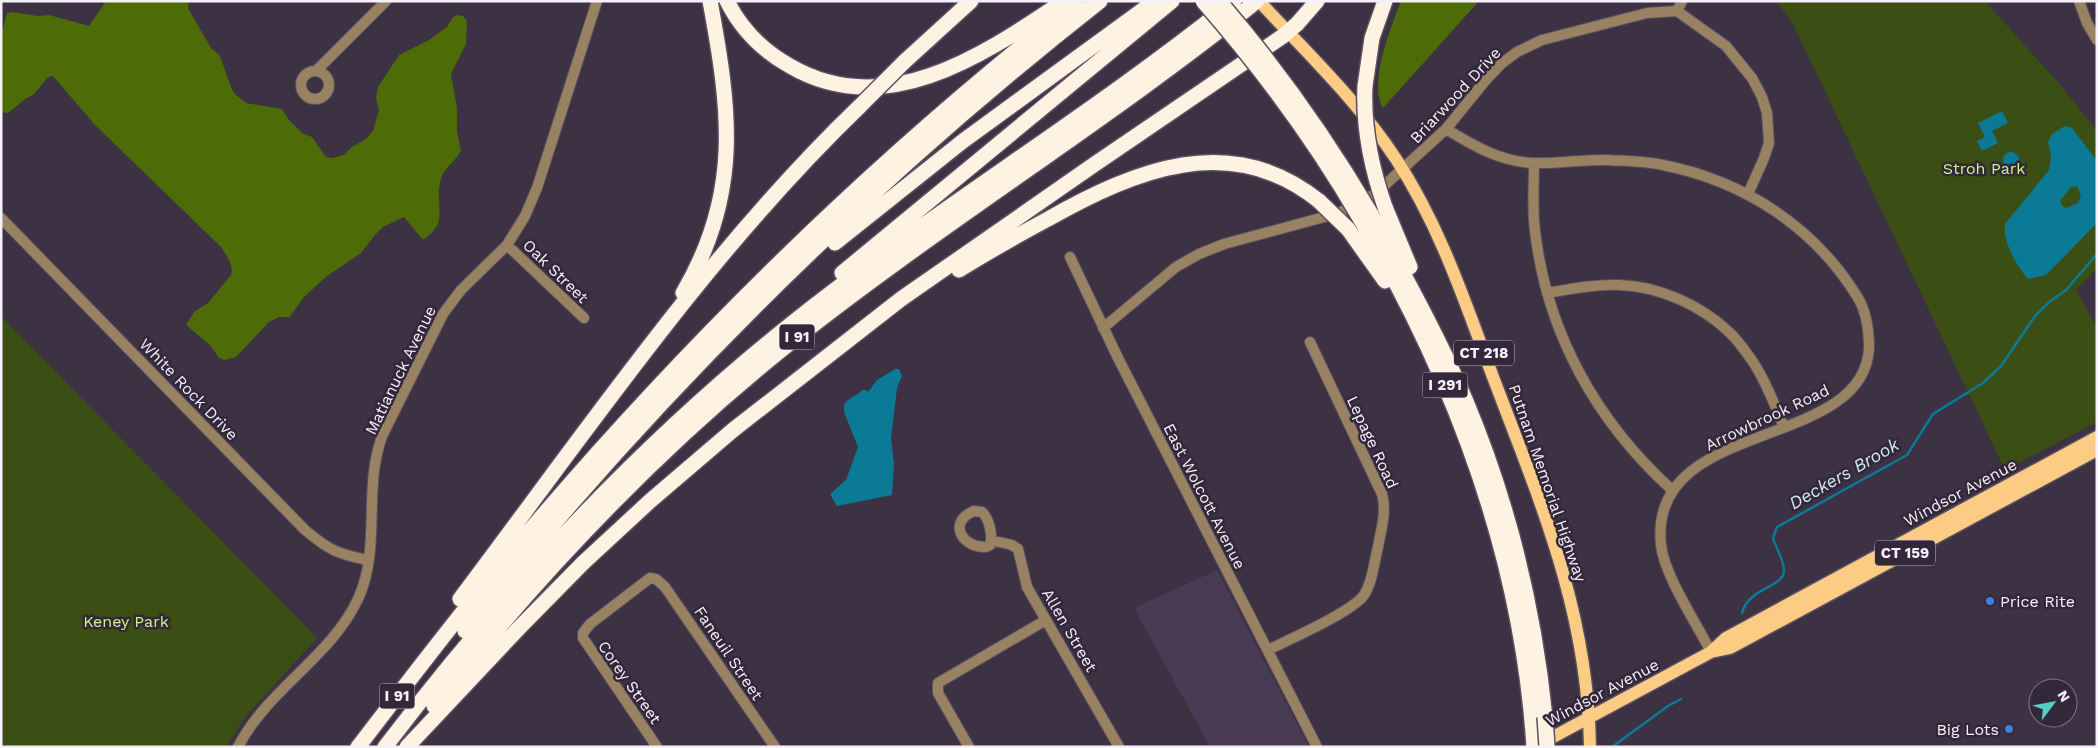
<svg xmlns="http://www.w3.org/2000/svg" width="2098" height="748" font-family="'Work Sans',sans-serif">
<rect width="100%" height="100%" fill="#3c3244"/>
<path fill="#493b53" d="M1217,570L1309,747H1210L1134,608Z"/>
<path fill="#3b4f15" d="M1776,1H1985L2063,88L2097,131V269L2076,290L2097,327V422L2005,470L1792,22Z
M1,316L317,638L245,717L226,747H1Z"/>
<path fill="#4d6b07" d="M106,1H189L188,8L211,48L220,56L232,90L236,95L246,103L282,109L289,120L302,133L312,137L326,157L332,158L344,155L352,147L366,139L373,131L379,110L376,98L378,87L399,55L429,40L447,27L453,17L458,15L463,16L467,21L466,44L451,74L457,108V132L461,150C456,162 444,167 441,179C433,203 451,221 424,239H422L404,217L383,227L375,235L361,253L327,276L303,298L290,317H279L269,322L236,357L225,360L219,358L210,345L186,325L194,312L208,303L231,275C234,265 226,255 221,247L95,125L53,76L48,77L34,94L25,99L12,110L7,113L1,112V36L7,13L12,12L38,16L49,15L89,26Z
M1401,1H1479L1383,108C1368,83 1391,27 1401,1Z"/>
<path fill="#0b7a97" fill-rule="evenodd" d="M2002,111L2008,123L1992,131L1998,143L1982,151L1977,141L1985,137L1978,123Z
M2065,126L2072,128L2097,161V223L2046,275L2028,279C2016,265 2003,243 2005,224L2049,170L2051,155L2048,142L2052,134ZM2077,186L2081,195L2078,203L2066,208L2062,206L2060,201L2071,187Z
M2003 160a8 8 0 1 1 16 0a8 8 0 1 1-16 0Z
M895,369H899L902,376L897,388L891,438L894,464L892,495L837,506L830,494L846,480L858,447L844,412V405C848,397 858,396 862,390H866L868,392L877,380Z"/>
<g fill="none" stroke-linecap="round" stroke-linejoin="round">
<path stroke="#0b7a97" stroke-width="2.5" d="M1742,613C1748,588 1784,587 1784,571C1784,560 1776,548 1773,538L1777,527L1907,455L1933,414L1983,383L2001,366L2035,316L2049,302L2066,290L2097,254
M1612,747L1668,706L1681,699"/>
<defs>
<path id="minor" d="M2079,1L2087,23L2097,40
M1677,11L1682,1
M316,71L386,1
M301 85a14 14 0 1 1 28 0a14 14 0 1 1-28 0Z
M1446,129C1474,146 1501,162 1534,163C1558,164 1582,159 1606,160C1624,161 1645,161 1663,165C1744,181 1815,227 1858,298C1867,313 1869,331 1869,348C1864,452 1647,417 1661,545C1664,575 1697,624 1711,652
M1534,163C1534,185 1532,209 1535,231C1547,333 1596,421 1672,490
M1,218L305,530C329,550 337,554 368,560
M507,245L584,318
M1070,257L1118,358L1317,747
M1547,293C1571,289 1595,284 1619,285C1658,286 1701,305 1729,332C1738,340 1746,352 1753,362C1766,381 1775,406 1784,427
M1103,328L1176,267L1199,254L1224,244L1339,213L1375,194L1446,129L1485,81L1501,64L1517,52L1542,40L1647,13L1677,11L1726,46L1752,78L1762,97L1767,113L1769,143L1764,158L1748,194
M974,511L982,512C989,518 993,535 990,545L986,547C962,548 947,522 974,511Z
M991,540L1012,545L1018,549L1027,587L1119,747
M1268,650C1290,639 1352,612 1364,595C1373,581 1374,562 1378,547C1381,529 1387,512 1382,494L1310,342
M238,747C267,690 331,657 358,599C382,547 362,487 383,434L443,314L461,290L507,245L525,216L537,188L597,1
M657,747L583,638V633L590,624L650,578L656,579L665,587L775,747
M969,747L938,693V683L1046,620"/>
<path id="major" d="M1259,1C1306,52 1358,101 1396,159C1440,226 1465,302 1493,377C1540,501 1588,611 1590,747
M1711,652L1726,638L2097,437
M1540,744L1711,652L1730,648L1756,634L2097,450"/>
<path id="highway" d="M727,1C741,29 763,51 790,66C884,121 980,57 1058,5
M904,62L971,1
M1365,86L1372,38L1385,1
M1385,207L1410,267
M1371,214C1404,275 1438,336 1465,399C1508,501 1534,607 1545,717
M1361,220C1456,382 1522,559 1534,747
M1348,229L1385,281
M835,243L963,141L1155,1
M959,270C988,252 1018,235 1048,219C1135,170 1231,130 1319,201
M842,273L1172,1
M683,293C742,193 730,109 710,1
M460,599C586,432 709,251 860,106
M465,631C651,398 865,186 1100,1
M434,706C538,575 654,452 785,347C938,225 1105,123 1257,1
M358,747C405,686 451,625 500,566C672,359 866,167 1078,1
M385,747C504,591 637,447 791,324C934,210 1092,115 1234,1
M407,747L518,629L583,563L650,501L733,430L901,299L1092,166L1283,36L1297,24L1317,1"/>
</defs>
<use href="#minor" stroke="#5a5061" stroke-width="12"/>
<use href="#major" stroke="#5a5061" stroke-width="15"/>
<use href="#highway" stroke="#5a5061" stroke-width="18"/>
<use href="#minor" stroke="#998261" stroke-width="10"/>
<use href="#major" stroke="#fccc85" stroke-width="12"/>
<use href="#highway" stroke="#fef2e2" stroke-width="15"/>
<defs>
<path id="highway-bridge" d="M1203,1C1262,69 1316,142 1361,220
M1219,1C1276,67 1327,139 1371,214
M1365,86C1363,128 1371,167 1385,207
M860,106L904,62
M1319,201L1348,229
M1545,717L1547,747"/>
</defs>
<use href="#highway-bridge" stroke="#5a5061" stroke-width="18" stroke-linecap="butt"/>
<use href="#highway-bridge" stroke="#fef2e2" stroke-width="15"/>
</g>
<g fill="#3f7fe0" stroke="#32283a" stroke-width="2">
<circle cx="1990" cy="601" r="5"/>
<circle cx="2009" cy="729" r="5"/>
</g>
<g text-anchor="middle" stroke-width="5" stroke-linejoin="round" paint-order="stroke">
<g fill="#32283a" stroke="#bbb4c1" stroke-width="1">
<rect x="779.5" y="324.5" width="35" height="25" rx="4"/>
<rect x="1454" y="340.5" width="60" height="25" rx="4"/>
<rect x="1422.5" y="372.5" width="45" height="25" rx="4"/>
<rect x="1875" y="540.5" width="60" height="25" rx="4"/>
<rect x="379.5" y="683.5" width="35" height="25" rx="4"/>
</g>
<g font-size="15" font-weight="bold" fill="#f6f0fb">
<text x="797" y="342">I 91</text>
<text x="1484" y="358">CT 218</text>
<text x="1445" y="390">I 291</text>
<text x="1905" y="558">CT 159</text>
<text x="397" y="701">I 91</text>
</g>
<g font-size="16" fill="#f6f0fb" stroke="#32283a">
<text transform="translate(1455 95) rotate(-47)" y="6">Briarwood Drive</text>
<text transform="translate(556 271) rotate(44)" y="6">Oak Street</text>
<text transform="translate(400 370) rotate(-64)" y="6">Matianuck Avenue</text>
<text transform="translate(189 389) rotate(46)" y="6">White Rock Drive</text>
<text transform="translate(1767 417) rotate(-25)" y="6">Arrowbrook Road</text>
<text transform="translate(1373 442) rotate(65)" y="6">Lepage Road</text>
<text transform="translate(1548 483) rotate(71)" y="6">Putnam Memorial Highway</text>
<text transform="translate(1960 492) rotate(-28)" y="6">Windsor Avenue</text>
<text transform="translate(1205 496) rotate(63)" y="6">East Wolcott Avenue</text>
<text transform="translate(1070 630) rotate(60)" y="6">Allen Street</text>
<text transform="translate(729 653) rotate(56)" y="6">Faneuil Street</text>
<text transform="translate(630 682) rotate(55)" y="6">Corey Street</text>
<text transform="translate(1602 692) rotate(-28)" y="6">Windsor Avenue</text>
</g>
<g font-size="16" fill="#c9f683" stroke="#32283a">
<text x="1984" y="174">Stroh Park</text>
<text x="126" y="627">Keney Park</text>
</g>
<g font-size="16" fill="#f6f0fb" stroke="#32283a" text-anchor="start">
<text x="2000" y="607">Price Rite</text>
<text x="1999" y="735" text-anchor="end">Big Lots</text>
</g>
<g font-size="18" font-style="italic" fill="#cde7f0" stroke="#32283a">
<text transform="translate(1844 474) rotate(-30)" y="6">Deckers Brook</text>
</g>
</g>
<rect width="2098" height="748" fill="none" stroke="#f6f0fb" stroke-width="5"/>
<g transform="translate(2053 703) rotate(58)"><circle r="24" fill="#32283a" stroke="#807887"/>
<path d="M0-4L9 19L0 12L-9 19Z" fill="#56cec3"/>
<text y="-8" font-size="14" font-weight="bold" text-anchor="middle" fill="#f6f0fb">N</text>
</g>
</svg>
